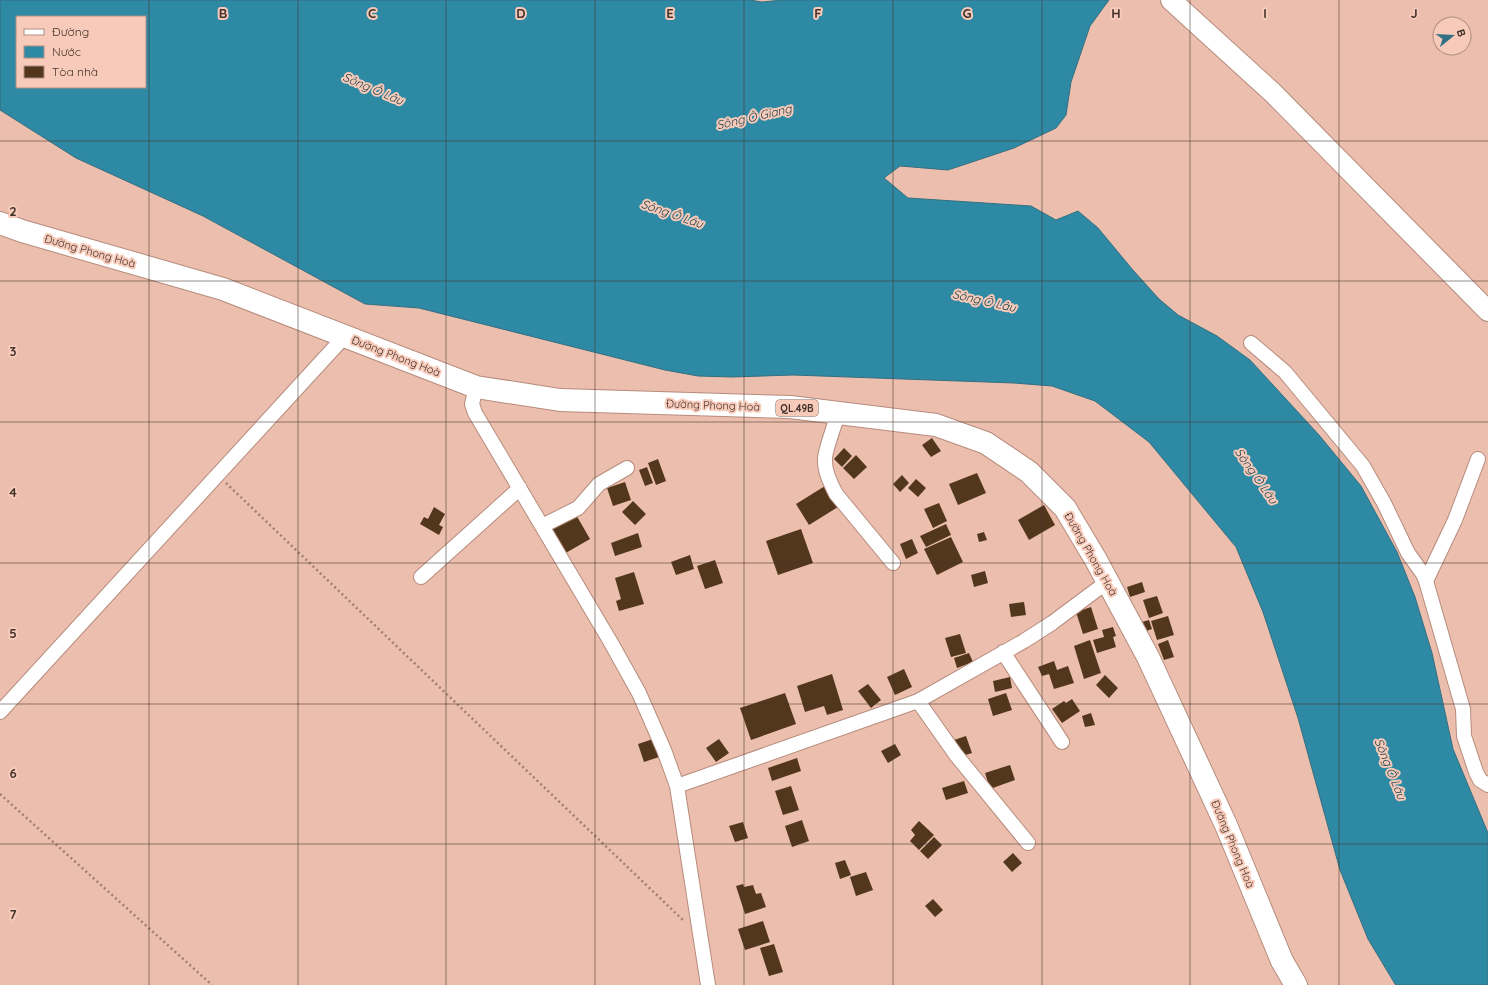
<svg xmlns="http://www.w3.org/2000/svg" width="1488" height="985" font-family="Quicksand,sans-serif">
<rect width="100%" height="100%" fill="#ebbead"/>
<path fill="#2e89a4" stroke="#356f80" fill-rule="evenodd" d="M0,0H750L762,2L782,0H1109L1090,26L1071,82L1066,115L1056,128L1014,148L948,170L900,166L884,178L908,198L1031,206L1056,220L1078,211L1098,228L1132,269L1159,299L1178,315L1217,336L1250,360L1319,435L1361,486L1397,552L1415,597L1432,653L1453,749L1488,833V985H1396L1395,984L1368,939L1340,870L1298,718L1263,612L1236,547L1149,442L1095,401L1052,386L1014,383L793,375L732,377L698,376L665,370L419,308L365,304L203,216L76,158L0,110ZM17,17H145V87H17Z"/>
<path fill="#53371d" d="M932,438L941,451L931,457L922,445Z
M844,448L852,456L842,467L834,459Z
M856,455L867,467L854,479L843,468Z
M658,459L666,481L656,485L648,463Z
M647,467L653,483L645,486L639,470Z
M977,473L986,493L958,505L949,484Z
M902,475L909,483L900,492L893,484Z
M916,479L926,488L918,497L908,488Z
M625,482L631,500L613,506L607,488Z
M825,486L838,507L809,525L796,504Z
M633,501L646,514L635,525L622,512Z
M939,503L947,521L933,528L924,509Z
M1044,505L1055,525L1029,540L1018,520Z
M434,507L445,514L439,525L443,527L439,535L420,524L424,517L428,519Z
M575,513L590,539L564,554L549,528Z
M946,524L951,535L926,547L920,536Z
M801,529L813,563L778,575L766,541Z
M984,532L987,540L979,542L977,534Z
M638,533L642,547L615,556L611,543Z
M951,537L963,562L937,575L924,549Z
M912,539L918,553L906,559L900,544Z
M690,555L694,569L676,575L671,562Z
M715,560L723,583L705,589L697,566Z
M985,571L988,583L974,587L971,575Z
M634,572L644,604L619,611L616,601L621,599L615,578Z
M1142,582L1145,592L1130,597L1127,587Z
M1157,596L1163,613L1149,618L1143,600Z
M1024,602L1026,615L1011,617L1009,604Z
M1091,607L1098,629L1083,634L1076,612Z
M1168,616L1174,635L1157,640L1151,621Z
M1149,620L1152,629L1138,634L1135,624Z
M1113,627L1116,636L1113,637L1116,647L1097,653L1093,640L1104,637L1102,630Z
M960,634L966,653L951,657L945,638Z
M1090,640L1101,673L1084,679L1074,646Z
M1168,640L1174,657L1164,660L1158,644Z
M969,653L973,662L957,668L954,658Z
M1054,661L1057,670L1068,666L1074,683L1054,689L1049,674L1042,676L1038,667Z
M904,669L912,687L895,695L887,677Z
M832,674L843,710L827,715L824,706L805,712L797,686Z
M1105,675L1118,688L1109,698L1096,685Z
M1010,677L1012,688L995,692L993,681Z
M868,684L881,700L871,708L858,691Z
M785,693L796,724L751,740L740,708Z
M1006,693L1012,710L993,716L988,699Z
M1072,699L1080,711L1062,723L1052,709L1064,701L1066,703Z
M1091,713L1095,725L1085,727L1082,716Z
M966,736L972,753L959,757L954,740Z
M653,739L659,757L644,762L638,744Z
M719,739L729,753L716,762L706,748Z
M895,744L901,755L888,763L881,751Z
M797,758L801,771L772,781L768,768Z
M1010,765L1015,780L990,789L985,773Z
M964,781L968,793L946,800L942,788Z
M791,786L799,810L783,815L775,791Z
M802,820L809,841L792,847L785,826Z
M919,821L934,835L919,850L910,841L915,835L911,830Z
M743,822L748,838L735,842L729,826Z
M934,837L942,845L928,859L920,851Z
M1013,853L1022,863L1012,872L1003,862Z
M845,860L851,875L840,879L835,863Z
M866,872L873,890L856,896L850,877Z
M743,884L744,887L753,885L756,894L761,893L766,907L745,914L736,886Z
M933,899L943,910L935,917L925,906Z
M763,921L770,942L745,950L738,929Z
M774,944L783,972L769,976L760,948Z"/>
<g fill="none" stroke-linecap="round" stroke-linejoin="round">
<defs>
<path id="street" d="M1251,343L1285,372L1363,466L1384,503L1408,553L1423,574L1426,581L1463,709L1464,736L1476,772L1480,780L1488,785
M476,387L472,404L475,413L610,641L639,693L664,750L677,786L708,985
M838,413C835,425 826,447 825,458C824,471 831,484 836,494L893,563
M542,526L578,508L599,484L627,468
M421,577L520,488
M1426,581L1455,520L1478,459
M1003,652L1062,742
M918,701L956,755L1028,843
M0,712L345,336
M677,786L918,701L1024,641L1052,623L1107,582"/>
<path id="secondary" d="M1171,0L1273,93L1488,311"/>
<path id="primary" d="M0,223L22,231L223,289L476,387L560,400L790,407L936,425L986,443L1029,472L1065,508L1096,560L1148,657L1226,825L1282,961L1296,985"/>
</defs>
<use href="#street" stroke="#b78c7d" stroke-width="16"/>
<use href="#secondary" stroke="#b78c7d" stroke-width="22"/>
<use href="#primary" stroke="#b78c7d" stroke-width="24"/>
<path stroke="#9f7f73" stroke-width="2.5" stroke-dasharray="2 3" stroke-linecap="butt" d="M226,483L685,922
M0,794L212,985"/>
<use href="#street" stroke="#fff" stroke-width="14"/>
<use href="#secondary" stroke="#fff" stroke-width="20"/>
<use href="#primary" stroke="#fff" stroke-width="22"/>
</g>
<path fill="none" stroke="#44332c" stroke-width="1" stroke-opacity="0.55" d="M149,0V985M298,0V985M446,0V985M595,0V985M744,0V985M893,0V985M1042,0V985M1190,0V985M1339,0V985M0,141H1488M0,281H1488M0,422H1488M0,563H1488M0,704H1488M0,844H1488"/>
<g text-anchor="middle" stroke-width="4" stroke-linejoin="round" paint-order="stroke">
<rect fill="#f8cab9" stroke="#7a6056" stroke-width="1" x="776" y="400" width="42" height="16" rx="3"/>
<g font-size="10" font-weight="bold" fill="#44332c">
<text x="797" y="412">QL.49B</text>
</g>
<g font-size="11" fill="#44332c" stroke="#f8cab9">
<text transform="translate(90 251) rotate(16)" y="4">Đường Phong Hoà</text>
<text transform="translate(396 356) rotate(21)" y="4">Đường Phong Hoà</text>
<text transform="translate(713 405) rotate(2)" y="4">Đường Phong Hoà</text>
<text transform="translate(1091 554) rotate(60)" y="4">Đường Phong Hoà</text>
<text transform="translate(1233 844) rotate(67)" y="4">Đường Phong Hoà</text>
</g>
<g font-size="12" font-style="italic" fill="#153d49" stroke="#f8cab9">
<text transform="translate(373 89) rotate(23)" y="4">Sông Ô Lâu</text>
<text transform="translate(754 117) rotate(-13)" y="4">Sông Ô Giang</text>
<text transform="translate(672 214) rotate(19)" y="4">Sông Ô Lâu</text>
<text transform="translate(984 301) rotate(13)" y="4">Sông Ô Lâu</text>
<text transform="translate(1256 476) rotate(55)" y="4">Sông Ô Lâu</text>
<text transform="translate(1390 769) rotate(68)" y="4">Sông Ô Lâu</text>
</g>
</g>
<g font-size="13" text-anchor="middle" font-weight="bold" fill="#44332c" stroke="#f8cab9" stroke-width="4" stroke-linejoin="round" paint-order="stroke">
<text x="223" y="18">B</text>
<text x="372" y="18">C</text>
<text x="521" y="18">D</text>
<text x="670" y="18">E</text>
<text x="818" y="18">F</text>
<text x="967" y="18">G</text>
<text x="1116" y="18">H</text>
<text x="1265" y="18">I</text>
<text x="1414" y="18">J</text>
<text x="13" y="216">2</text>
<text x="13" y="356">3</text>
<text x="13" y="497">4</text>
<text x="13" y="638">5</text>
<text x="13" y="778">6</text>
<text x="13" y="919">7</text>
</g>
<rect x="16" y="16" width="130" height="72" fill="#f8cab9" stroke="#b08e81"/>
<rect x="24" y="29" width="20" height="6" fill="#ffffff" stroke="#b08e81"/>
<text x="52" y="36" font-size="12" fill="#44332c">Đường</text>
<rect x="24" y="46" width="20" height="12" fill="#2e89a4" stroke="#b08e81"/>
<text x="52" y="56" font-size="12" fill="#44332c">Nước</text>
<rect x="24" y="66" width="20" height="12" fill="#53371d" stroke="#b08e81"/>
<text x="52" y="76" font-size="12" fill="#44332c">Tòa nhà</text>
<g transform="translate(1452 36) rotate(72)"><circle r="19" fill="#f8cab9" stroke="#b08e81"/>
<path d="M0-3L7 15L0 10L-7 15Z" fill="#317185"/>
<text y="-6" font-size="11" font-weight="bold" text-anchor="middle" fill="#44332c">B</text>
</g>
</svg>
